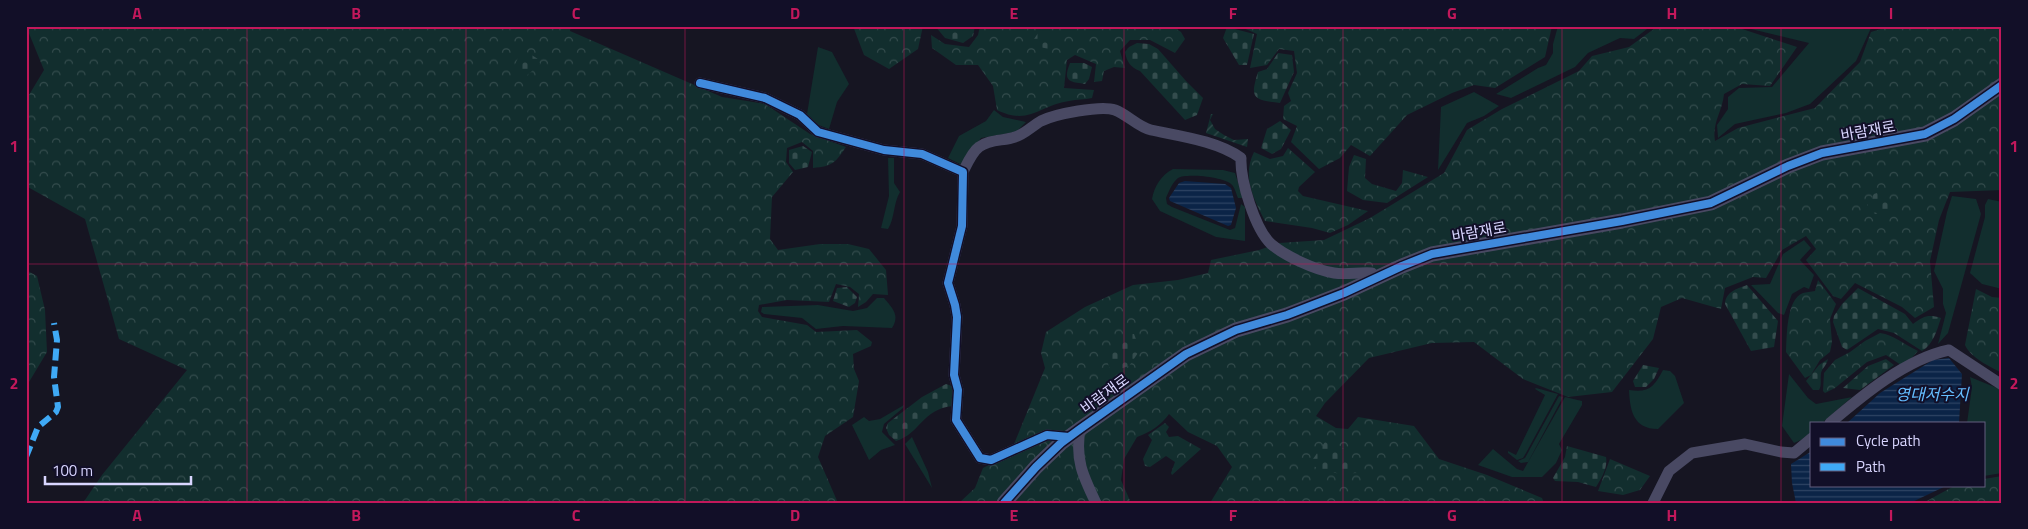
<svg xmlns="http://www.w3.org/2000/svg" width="2028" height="529" font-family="'Titillium Web','Noto Sans KR',sans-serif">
<defs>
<pattern id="forest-crowns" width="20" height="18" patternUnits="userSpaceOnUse" patternTransform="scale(1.25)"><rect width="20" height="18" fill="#122e2e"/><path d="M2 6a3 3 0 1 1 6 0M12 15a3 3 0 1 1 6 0" fill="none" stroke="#344c4d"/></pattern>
<pattern id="cemetery-stones" width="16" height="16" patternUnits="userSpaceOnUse" patternTransform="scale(1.25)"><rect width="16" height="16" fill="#122e2e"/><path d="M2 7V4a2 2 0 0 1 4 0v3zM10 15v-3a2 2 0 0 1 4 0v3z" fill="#344c4d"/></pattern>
<pattern id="garden-furrows" width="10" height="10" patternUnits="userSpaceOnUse" patternTransform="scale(1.25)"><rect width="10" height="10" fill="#122e2e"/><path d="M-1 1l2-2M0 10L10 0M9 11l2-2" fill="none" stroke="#344c4d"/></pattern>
<pattern id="water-rules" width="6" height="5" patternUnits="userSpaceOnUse" patternTransform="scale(1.25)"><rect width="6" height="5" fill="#0b2447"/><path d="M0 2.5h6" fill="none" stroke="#2e4363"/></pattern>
</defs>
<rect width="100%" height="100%" fill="#161522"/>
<path fill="#122e2e" d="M1558,26H1651L1634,39L1620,38L1588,53L1575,67L1511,98L1496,94L1538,68L1546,65L1553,53V44Z
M1747,26H1860L1871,28L1856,61L1810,104L1786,113L1735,124L1718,138L1717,125L1728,109V97L1739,88L1772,87L1809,43L1751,29Z
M818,47L832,52L849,84L837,102L829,129L816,124L807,114Z
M1474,92L1499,106L1484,116L1467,123L1438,170L1441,107Z
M994,110L1003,117L1026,122L1016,132L981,138L964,163L960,164L948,158L959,136L986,121Z
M888,158H894V183L900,192C893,204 895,218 888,229L881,228L889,196Z
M1173,169L1223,170L1235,173L1243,198H1238C1236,194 1235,187 1231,184C1224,177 1186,173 1178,178C1172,183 1169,191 1166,198L1167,204L1172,207L1230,230L1235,228L1241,204L1245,207V241L1216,237L1160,211L1152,199C1154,187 1161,175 1173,169Z
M1952,196L1976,199L1981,214L1948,333L1938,344L1946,313L1943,304V289L1934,271L1947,212Z
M1988,199L2002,202V289L1982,284L1970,273L1985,217V205Z
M1804,240L1811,248L1800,260L1814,275L1809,289L1804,287L1792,294L1784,315L1778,313L1751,285L1770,284L1783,254Z
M877,298H884C893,309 900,315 892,328L843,326L816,329L802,318L764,314L761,312L762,307L818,305L853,311L867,308Z
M1663,370L1670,371L1675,376L1684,403L1658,429C1633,429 1630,410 1629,390C1649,393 1654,387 1663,370Z
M1789,374L1808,398L1816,404L1852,397L1822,423H1812V432L1801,440L1794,443L1782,426Z
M1970,377L2002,390V473L1984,476V423H1967L1972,387Z
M1536,388L1558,394L1526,453L1523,458L1517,460L1508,453V451L1516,455L1545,395L1535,389Z
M1559,396L1563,397L1528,462L1521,463L1518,461L1525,458Z
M1565,397L1582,401V405L1559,444L1562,450L1556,463L1542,477H1512L1478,465L1493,449L1517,469L1523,471Z
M904,405L903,408L884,424L882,432L895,445L881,450L869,460L852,425L864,417L869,421L880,419Z
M912,437L928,472L932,488L905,444Z"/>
<path fill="url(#forest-crowns)" d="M26,26H571L570,31L722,97L765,104L810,134L846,147C835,163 833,166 813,168V151L802,142L787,148L786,162L793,172L772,197L770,239L778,250L820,244H848L869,249L886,270L888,295L873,294L866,302L858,307L859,294L850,287L836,284L829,302L787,300L759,305L758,311L762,317L807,325L816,332L857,330L872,342L871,346L853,354L854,369L859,381L853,417L825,436L818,457L838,503H83L102,475L187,370L119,339L85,219L26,186V100L44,70Z
M853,26H923L918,49L889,69L864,55Z
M980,26H1172L1181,32L1185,39L1175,53L1150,40H1130L1120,51L1125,68L1114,67L1104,71L1102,81L1094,82L1096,64L1075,55L1067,60L1064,88L1094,90L1092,98C1084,100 1077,99 1069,101C1040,105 1029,126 997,110L993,86L978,65H956L932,48L931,35L945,44L969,47L978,35Z
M1239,26H1552L1545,57L1495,88L1474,85L1452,93L1407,115L1370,156L1351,145L1340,158L1319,169L1291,142L1297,126L1283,119L1284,106L1291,101L1288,93L1297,73L1294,51L1279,49L1267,65L1250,68L1257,34Z
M1658,26L1736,27L1797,47L1770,86L1742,84L1724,94C1722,113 1712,122 1715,141L1738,128L1815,108L1860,62L1871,32L1891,26H2002V190L1950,192L1939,220L1930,261L1934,307L1915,318L1902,307L1855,283L1841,299L1833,296L1806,260L1816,249L1806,236L1782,250L1766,278L1753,277L1725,288L1721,309L1682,298L1661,307L1653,339L1612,392L1568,397L1523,379L1474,342L1432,343L1369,358L1325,403L1316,416L1336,428L1348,429L1358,417L1414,426L1439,459L1487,475L1542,498L1544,503H1210L1232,467L1217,446L1188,432L1169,414C1161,425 1151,432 1137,437L1124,459L1121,480L1131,503H959L975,488L983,468L1010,454L1045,368L1041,353L1046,332L1085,307L1133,285L1178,280L1208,273L1211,260L1259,250L1279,243L1324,240L1370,218L1444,173L1467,130L1502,109L1579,71L1592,56L1629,47Z
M1288,148L1315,172L1299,187L1298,191L1303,196L1368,211L1348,225L1330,233L1312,228L1265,221C1253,198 1242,176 1254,152L1270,159L1283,156Z
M1354,155L1366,159L1365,178L1372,184L1396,191L1402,183L1403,170L1428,177L1387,203L1363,200L1347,191L1349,167Z
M26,270L37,276L45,310L47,352L26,387Z
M1818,280L1836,304L1830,319L1832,342L1830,352L1820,360L1811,375L1805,378L1786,352C1787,337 1786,299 1803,293C1806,292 1811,292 1815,291Z
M1976,289L1992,297L2002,298V373C1989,366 1971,358 1965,345Z
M1880,333C1894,335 1905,345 1918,351L1907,363L1901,365L1886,355L1867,362L1835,388L1825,393L1823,391L1824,373L1835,360L1850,352L1865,341Z
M1165,423L1169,427L1166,432L1169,437L1178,436L1201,449L1172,475L1171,473L1175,462L1166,456L1150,467L1145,466L1143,459L1152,440L1148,435Z
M1610,459L1650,476L1640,490L1623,495L1598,491Z
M2002,476V503H1923L1956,485H1984V479Z"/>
<path fill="url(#cemetery-stones)" d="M935,26H975L973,36L963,43L945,38Z
M1043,26L1049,29L1053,42L1049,49L1035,46L1032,42Z
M1227,27L1254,34L1247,65H1239L1223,38Z
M1137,43L1149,44L1158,49L1186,81L1203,98L1197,115L1185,120L1140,71C1130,67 1127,62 1125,52L1129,47Z
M525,51L538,59L540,64L525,77H520L514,67L519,56Z
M1278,53L1292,55L1294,72L1280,103C1252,100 1250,98 1258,72L1267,69Z
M1070,63H1084L1092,67L1089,79L1085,84C1068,82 1063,81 1070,63Z
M1280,121L1291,130L1281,149L1272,154L1261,148L1267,129Z
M803,146L812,152L808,167L795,170L789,163V150Z
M1885,190L1892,204L1889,211L1875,214L1867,205L1874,194Z
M1747,285L1778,321L1774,347L1751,351L1725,304C1726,291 1737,289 1747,285Z
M847,287L857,297L855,303L849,307L833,301L837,288Z
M1858,288L1905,314L1913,324C1924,316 1928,314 1941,318C1937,330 1933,345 1922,351L1894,333L1878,329L1847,350L1842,347L1833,322L1834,316L1842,304Z
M1123,334H1134L1140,350L1129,366L1111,372L1107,361Z
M1828,359C1827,365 1822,368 1821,373C1820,380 1822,384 1819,390H1813L1806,381L1819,365Z
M1886,359L1894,365L1860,390L1843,388L1868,366Z
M1643,365L1659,368L1654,379L1646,387H1635L1633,381Z
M946,384L952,386L953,406C922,409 920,434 896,441L889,435L886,428L888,423L922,397Z
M1334,441L1350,454L1358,473C1343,473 1327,476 1314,466L1313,459L1325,442Z
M1567,446L1606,457C1608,468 1601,479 1596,487L1578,482L1555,481L1553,478L1565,457Z"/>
<path fill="url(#garden-furrows)" d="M1211,114H1213L1210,120L1215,129L1224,135L1234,140L1248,139L1247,147L1206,133Z"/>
<path fill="url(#water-rules)" d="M1185,181L1225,184L1231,188L1236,208L1231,225L1228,226L1170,201L1169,198L1179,183Z
M1949,358L1962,374L1959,423H1847L1880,393L1933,360Z
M1812,451V485H1948L1910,503H1796L1792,483L1791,464Z"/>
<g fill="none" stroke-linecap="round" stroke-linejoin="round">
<path stroke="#494963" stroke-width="11" d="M700,83L765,98L800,115L818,132L884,150L922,154L963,172L962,226L948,283L955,305L957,317L954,375L958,390L956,420L980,458L991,460L1047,435L1069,437
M963,172C967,164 972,152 979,147C989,139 1004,141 1015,137C1025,134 1032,126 1041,121C1055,114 1101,105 1115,110C1128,115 1138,127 1151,130C1179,136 1218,141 1241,158C1240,180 1255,229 1271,244C1285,256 1315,270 1334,273C1346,275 1359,272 1372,273L1375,278
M1830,423C1863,395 1906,359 1949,350L2002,385
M1080,429C1075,460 1083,476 1096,503
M1653,503L1669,471L1692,453L1745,444L1781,452L1794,453L1812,438"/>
<path stroke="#494963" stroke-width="15" d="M1004,503L1036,467L1061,443L1080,429L1186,354L1236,330L1287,315L1344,293L1402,266L1432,254L1622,221L1711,203L1788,166L1822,153L1925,134L1954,119L2002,85"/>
<path stroke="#3fa9f5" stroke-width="6" stroke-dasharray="12 6" stroke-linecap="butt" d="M26,457L38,427L56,412L58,407L54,377L57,340L54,323"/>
<defs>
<path id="cycleway" d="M700,83L765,98L800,115L818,132L884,150L922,154L963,172L962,226L948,283L955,305L957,317L954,375L958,390L956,420L980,458L991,460L1047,435L1069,437
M1004,503L1036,467L1061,443L1080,429L1186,354L1236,330L1287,315L1344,293L1402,266L1432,254L1622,221L1711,203L1788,166L1822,153L1925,134L1954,119L2002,85"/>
</defs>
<use href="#cycleway" stroke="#120f28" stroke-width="11"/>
<use href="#cycleway" stroke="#408adc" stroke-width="8"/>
</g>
<path fill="none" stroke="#c2185b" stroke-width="1" stroke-opacity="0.55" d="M247,26V503M466,26V503M685,26V503M904,26V503M1124,26V503M1343,26V503M1562,26V503M1781,26V503M26,264H2002"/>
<g text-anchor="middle" stroke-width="4" stroke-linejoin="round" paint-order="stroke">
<g font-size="15" fill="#d9d6ff" stroke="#120f28">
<text transform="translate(1868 131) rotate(-10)" y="5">바람재로</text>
<text transform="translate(1479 232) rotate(-10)" y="5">바람재로</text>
<text transform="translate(1105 394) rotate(-36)" y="5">바람재로</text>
</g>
<g font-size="16" font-style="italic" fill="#64bdff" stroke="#120f28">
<text x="1932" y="400">영대저수지</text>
</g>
</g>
<rect width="2028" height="529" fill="none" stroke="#120f28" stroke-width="55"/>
<rect x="1810" y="422" width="175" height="65" fill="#120f28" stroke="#625f7e"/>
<rect x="1820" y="438" width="25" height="8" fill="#408adc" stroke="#625f7e"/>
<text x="1856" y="446" font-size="15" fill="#d9d6ff">Cycle path</text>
<rect x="1820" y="463" width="25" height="8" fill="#3fa9f5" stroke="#625f7e"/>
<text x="1856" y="472" font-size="15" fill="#d9d6ff">Path</text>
<path d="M45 476v8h146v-8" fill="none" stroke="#d9d6ff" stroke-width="2.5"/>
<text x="52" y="476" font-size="15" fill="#d9d6ff" stroke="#120f28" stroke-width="4" paint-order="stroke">100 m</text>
<rect x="28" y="28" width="1972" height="474" fill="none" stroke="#c2185b" stroke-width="2"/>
<g font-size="16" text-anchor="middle" font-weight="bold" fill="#c2185b">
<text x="137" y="19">A</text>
<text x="356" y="19">B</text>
<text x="576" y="19">C</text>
<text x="795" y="19">D</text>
<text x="1014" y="19">E</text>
<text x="1233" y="19">F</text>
<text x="1452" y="19">G</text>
<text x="1672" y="19">H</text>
<text x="1891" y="19">I</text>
<text x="14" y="152">1</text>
<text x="2014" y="152">1</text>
<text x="14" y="389">2</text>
<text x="2014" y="389">2</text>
<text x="137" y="521">A</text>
<text x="356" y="521">B</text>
<text x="576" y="521">C</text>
<text x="795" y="521">D</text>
<text x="1014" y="521">E</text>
<text x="1233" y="521">F</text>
<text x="1452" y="521">G</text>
<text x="1672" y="521">H</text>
<text x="1891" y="521">I</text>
</g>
</svg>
